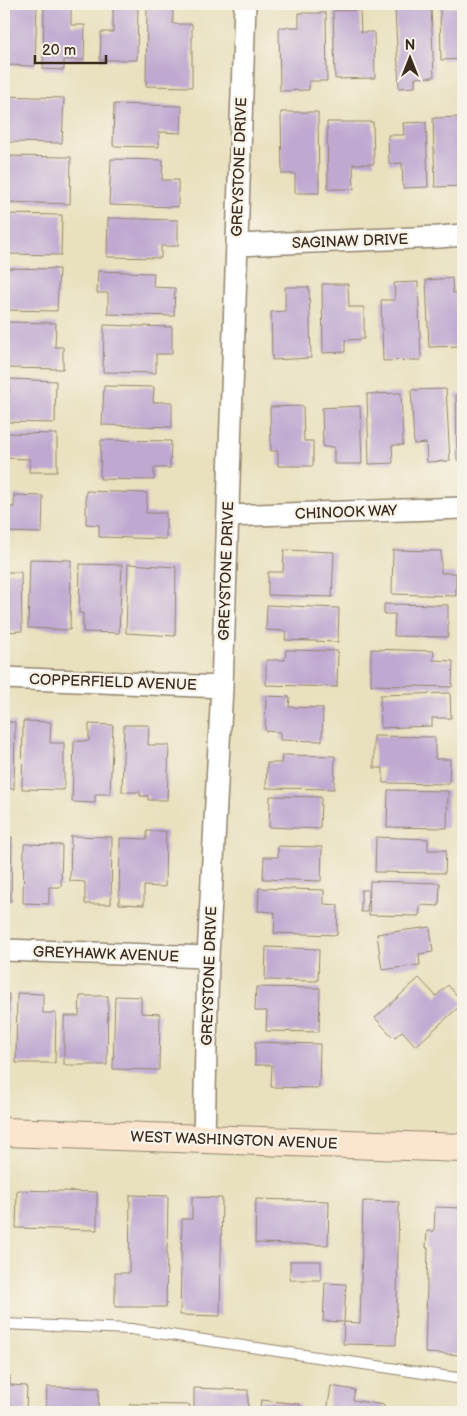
<svg xmlns="http://www.w3.org/2000/svg" width="467" height="1416" font-family="'Balsamiq Sans',sans-serif">
<rect width="100%" height="100%" fill="#f7f3e8"/>
<filter id="ink" filterUnits="userSpaceOnUse"><feTurbulence type="fractalNoise" baseFrequency=".02" numOctaves="2"/><feDisplacementMap in="SourceGraphic" scale="10" xChannelSelector="R" yChannelSelector="G"/><feConvolveMatrix kernelMatrix="1 2 1 2 8 2 1 2 1" color-interpolation-filters="sRGB"/></filter>
<filter id="wash" filterUnits="userSpaceOnUse"><feTurbulence type="fractalNoise" baseFrequency=".0096" numOctaves="4" result="noise"/><feDisplacementMap in="SourceGraphic" scale="20" xChannelSelector="R" yChannelSelector="G"/><feGaussianBlur stdDeviation="1.12" result="paint"/><feColorMatrix in="noise" values="0 0 0 0 0 0 0 0 0 0 0 0 0 0 0 0 0 1.4 0 .05"/><feComposite in="paint" operator="in"/></filter>
<g filter="url(#wash)">
<rect width="100%" height="100%" fill="#e9e0bd"/>
<g id="blocks">
<path fill="#bfa9d1" d="M9,4H37L35,66L4,65V18H9Z
M44,4H71V25H85L84,60H64V70L43,69Z
M113,6H138L137,60H100L101,32H113Z
M431,7L434,77L415,78V87L399,88L395,9Z
M440,7H463V59L441,60Z
M147,9H173V24H192V87L146,86Z
M360,10L361,32H374L375,78L335,79L333,11Z
M299,13H326L327,81H309V90L280,91L279,27H299Z
M4,96L64,98L62,143L8,142L9,123H4Z
M114,104L182,106L181,133L159,132V147L113,146Z
M281,112H318L319,193H295V174H282Z
M463,117V186L435,187L433,118Z
M327,122H373L374,164H353L354,189H328Z
M426,122L428,187L403,188L402,163L389,164L388,135H404L403,123Z
M5,156L71,157L70,204L4,202Z
M111,159L163,160L162,180H178V207L109,205Z
M4,214L62,215L61,255L8,254V240H4Z
M108,218L178,220V246H161V258L107,257Z
M4,268L59,269L57,311L4,310Z
M98,271L154,273L153,287L175,288L174,316L108,314V293H97Z
M452,278L453,293L463,292V346L429,347L426,280Z
M418,282L421,360L383,361L381,300H395L394,283Z
M322,284H348L349,307H364V339L345,340V352L323,353Z
M285,287H309L311,358L272,360L271,312L285,311Z
M4,322L56,323L55,347H63V369L4,368Z
M104,325L172,327V354H156V373L103,372Z
M10,379L56,381L55,423L4,422V393H9Z
M104,386L154,387L153,402H172V427L102,425Z
M446,389L450,461L427,462L426,443L414,444L411,390Z
M401,393L403,445H392L393,463L369,464L367,394Z
M456,394H463V460H457Z
M303,406L304,441H313V466H278V451H271L270,407Z
M360,406L362,464H334V447H323L322,408Z
M4,433L57,434V472H29L30,459L4,458Z
M101,440L171,441L170,468H154V480L100,479Z
M86,491L147,493L146,513H166V539L99,537V525L86,524Z
M14,495L43,496L42,533L4,532V507H14Z
M284,550L334,552L332,597L268,595V572H283Z
M393,550L441,551V573H456V596L392,594Z
M30,559L71,560L70,630L28,628Z
M80,564L122,565L119,633L83,632V613H79Z
M128,564L176,567L175,636L126,633Z
M4,572H21L22,631L4,632Z
M384,604L448,605V637L394,636L395,614H384Z
M267,605L339,608L338,642L285,640L286,631L266,630Z
M371,649L434,651L433,660L453,661L452,687L371,685Z
M286,650L338,651L337,687L266,685V660H285Z
M450,693L451,718H432V726L381,728L380,695Z
M266,696L290,697L289,707L323,708L322,741L280,740V732L265,731Z
M23,721L51,722L50,743H64V790L22,789Z
M4,722H15L14,789L4,788Z
M89,724L113,725L110,794H95V803L72,802L74,741H89Z
M124,725H149L148,745H169L167,800H148V796H140V792H122Z
M374,736L435,737V759H450L449,784L383,783V768H374Z
M282,755L335,756L334,789L266,788L267,763H281Z
M388,790L448,791L447,828L387,827Z
M270,796L321,797L320,829L269,827Z
M147,831H166L165,887L144,886V905L119,904L120,838L147,839Z
M4,836L12,837L11,901H4Z
M71,836L112,837L111,904H85V882L70,881Z
M376,837L428,839V850H446L445,873L375,872Z
M24,844L62,845L61,887H49V904L23,903Z
M278,846L322,847L321,881L263,879L264,857H278Z
M370,881L440,883L439,906L420,905L419,916L369,915Z
M259,888L324,890V904L338,905L337,935L274,933L275,912L258,911Z
M361,890H368L367,912H361Z
M430,927L433,952L419,954L420,965L382,970L377,934Z
M266,947L319,949L318,981L265,980Z
M419,978L436,996L448,985L463,1003L416,1046L402,1031L394,1038L375,1018Z
M256,987L320,988L319,1032L266,1031L267,1011H255Z
M17,993L43,994V1013H56L55,1063H16Z
M4,994H9L8,1063H4Z
M80,996H108L107,1065H64V1016H79Z
M115,996L141,997V1013L160,1014L159,1070L113,1069Z
M255,1042L320,1044L319,1088L271,1087L272,1065H255Z
M17,1190L97,1192V1230L16,1228Z
M130,1195L168,1196L166,1307H115V1273H129Z
M192,1197L222,1198L220,1316L180,1315L182,1219H192Z
M256,1199L329,1201L328,1245L255,1243Z
M363,1201L399,1202L396,1345L343,1344L344,1322L360,1323Z
M435,1207L463,1208V1355L425,1353L428,1248H426L427,1231H434Z
M290,1261H321V1280H290Z
M325,1283L346,1284L344,1322L323,1321Z
M4,1376H10V1385L27,1386L26,1412H4Z
M331,1386L355,1390L353,1400L384,1405L383,1412H327Z
M47,1387L99,1388L98,1412H46Z
M194,1388L248,1390V1412H194Z
M261,1400L300,1404L299,1412H260Z
M130,1404L190,1405L189,1412H130Z"/>
</g>
</g>
<g filter="url(#ink)">
<use href="#blocks" fill-opacity="0" stroke="#92856e" stroke-width="1"/>
<g fill="none" stroke-linecap="round" stroke-linejoin="round">
<defs>
<path id="lane" d="M4,1324L131,1329L463,1379"/>
<path id="street" d="M237,245L439,237L463,235
M228,516L463,508
M4,678L222,687
M4,950L208,957
M204,1139L208,957L222,687L245,4"/>
<path id="secondary" d="M4,1132L463,1148"/>
</defs>
<use href="#lane" stroke="#92856e" stroke-width="12"/>
<use href="#street" stroke="#92856e" stroke-width="24"/>
<use href="#secondary" stroke="#92856e" stroke-width="30"/>
<use href="#lane" stroke="#fff" stroke-width="10"/>
<use href="#street" stroke="#fff" stroke-width="21"/>
<use href="#secondary" stroke="#fbe5cf" stroke-width="28"/>
</g>
</g>
<g text-anchor="middle" stroke-width="5" stroke-linejoin="round" paint-order="stroke">
<g font-size="15" fill="#3b2a1e" stroke="#f7f3e8">
<text transform="translate(239 167) rotate(-88)" y="5">GREYSTONE DRIVE</text>
<text transform="translate(350 241) rotate(-2)" y="5">SAGINAW DRIVE</text>
<text transform="translate(346 512) rotate(-2)" y="5">CHINOOK WAY</text>
<text transform="translate(226 571) rotate(-88)" y="5">GREYSTONE DRIVE</text>
<text transform="translate(113 682) rotate(2)" y="5">COPPERFIELD AVENUE</text>
<text transform="translate(106 954) rotate(2)" y="5">GREYHAWK AVENUE</text>
<text transform="translate(209 976) rotate(-88)" y="5">GREYSTONE DRIVE</text>
<text transform="translate(234 1140) rotate(2)" y="5">WEST WASHINGTON AVENUE</text>
</g>
</g>
<rect width="467" height="1416" fill="none" stroke="#f7f3e8" stroke-width="20"/>
<g transform="translate(410 58)" stroke="#f7f3e8" stroke-width="4" paint-order="stroke">
<path d="M0-4L9 19L0 12L-9 19Z" fill="#3b2a1e"/>
<text y="-8" font-size="14" font-weight="bold" text-anchor="middle" fill="#3b2a1e">N</text>
</g>
<path d="M35 55v8h71v-8" fill="none" stroke="#3b2a1e" stroke-width="2.5"/>
<text x="42" y="55" font-size="15" fill="#3b2a1e" stroke="#f7f3e8" stroke-width="4" paint-order="stroke">20 m</text>
</svg>
